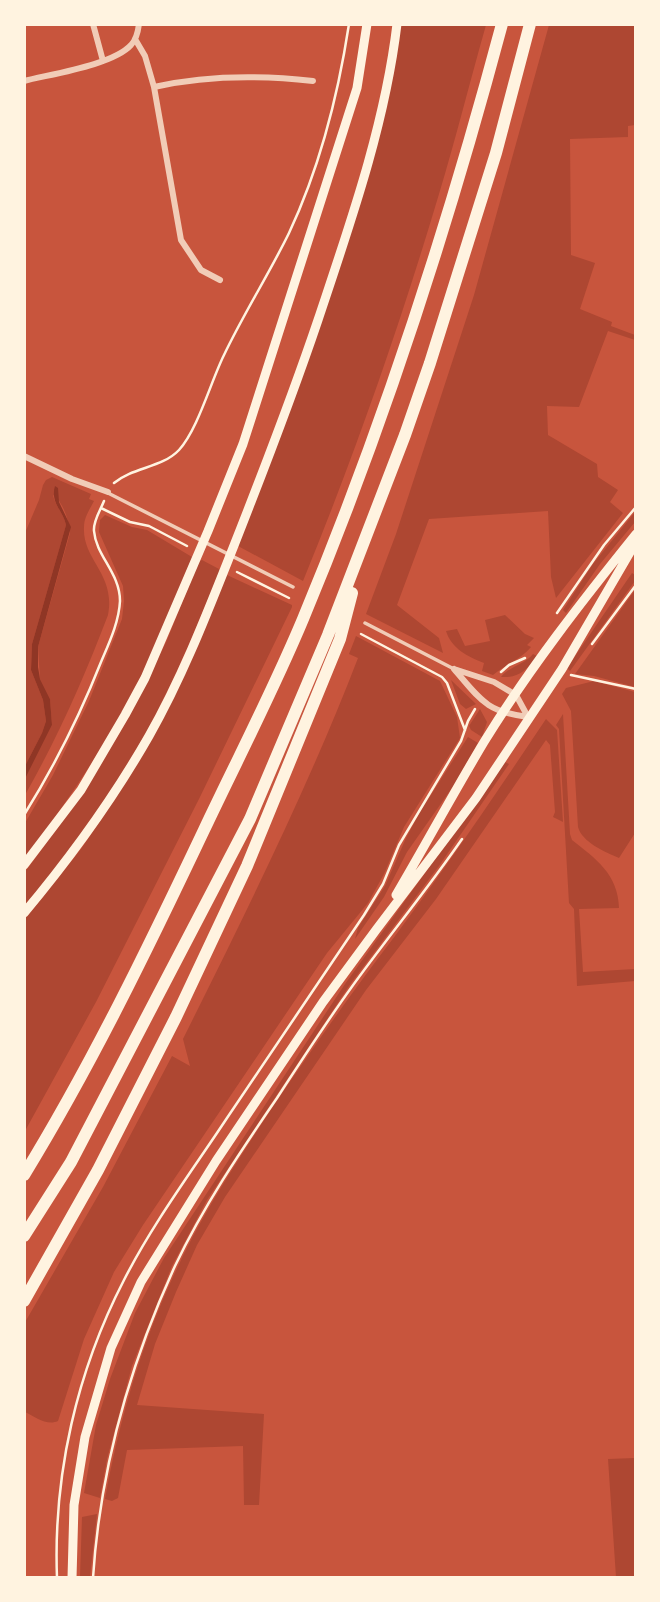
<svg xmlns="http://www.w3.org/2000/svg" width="660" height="1602" font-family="Figtree,sans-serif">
<rect width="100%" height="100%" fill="#c8553d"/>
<path fill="#ae4732" d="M401,25H486C470,81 456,138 439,194C400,325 355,454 303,581L238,546L385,113Z
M549,25H635V125L628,126V137L570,139L571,255L595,263L580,309L612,322L611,326L635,335V340L608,331L579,407L547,406L548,435L597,464L598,477L618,490L610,502L623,513L556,598L551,577L548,511L429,519L397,605L439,638L443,653L366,614L396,534L474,295Z
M52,477L91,494L89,499L94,501C90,509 84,517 84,527C82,560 116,574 108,615C84,678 58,737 25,795V779L52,725L50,699L40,679L38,647L70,533C69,520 63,502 53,495C55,506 64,514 66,525L32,644L31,670L43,700L46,721L42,733L25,766V533L39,500L43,485L46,480Z
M635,512V522L600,564L566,613L563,610L593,564Z
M105,515L132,527L147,530L192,557C174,601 157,646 135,689C103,750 65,804 25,859V823L53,775L89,701L122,619L124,601L123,586L99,532L100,520Z
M202,560L219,569L220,571C197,625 175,680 147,731C112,794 70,852 25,906V872L84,792L129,717L167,640L199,561Z
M632,573L635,575V581L570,671L567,668Z
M227,575L292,605V607L199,799L96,1002L25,1131V919L81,849L106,812Z
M635,590V687L594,676L575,674Z
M505,615L525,634L534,638L527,645L531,647C521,659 506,664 493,675L482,671L484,663C468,657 451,648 446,631L457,629L465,646L490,641L485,620Z
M356,636L440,681L457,717L460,738L404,827L384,874L368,903L327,953L143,1225L114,1272L84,1339L58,1421C47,1426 35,1417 25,1412L24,1324L103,1187L172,1056L190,1066L183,1039C245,914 308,788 358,658L349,654Z
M533,654L537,656C527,670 519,678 501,677C510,666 524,665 533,654Z
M451,680L476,704L466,709L460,704Z
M594,681L635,692V833L619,858C605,852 582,842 578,827L571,711L562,694L566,688Z
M480,709L487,722L482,737L471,730L469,726Z
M563,714L570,834L572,840C596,859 618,874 619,908L579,909L583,972L635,969V981L577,986L574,909L569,903L559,729L556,725Z
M546,719L557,730L563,822L553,817L555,812L550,745L546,740L436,899L366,990L225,1197L197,1245L176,1292L155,1344L137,1405L264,1414L259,1505H244L243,1446L127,1450L118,1498L112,1501L105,1499C119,1422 140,1348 173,1277C200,1217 236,1163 272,1108C312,1049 352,992 395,936C448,865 497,792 546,719Z
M468,737L478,743L454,785L407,852L384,897L355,939L358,928L385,886L406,838L420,812Z
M505,762L509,764L439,866L349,986L207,1200L172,1266L132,1366L107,1459L100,1498L84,1493L96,1425L110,1379L135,1313L164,1258L345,984Z
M635,1458V1577H616L608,1459Z
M97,1514L90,1577H80L82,1517Z"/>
<path fill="#8f3625" d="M55,486L58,488L59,502L71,527L38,647V667L40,679L50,699L52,725L25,779V766L42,733L46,721L43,700L31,670L32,644L66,525C63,510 50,503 55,486Z"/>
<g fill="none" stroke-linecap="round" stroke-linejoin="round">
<path stroke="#fff3e0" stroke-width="2.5" d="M114,483C133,467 162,468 179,450C198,429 211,381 224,355C244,313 269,274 289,233C320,167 338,96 349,24
M101,508L130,522L149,526L187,546
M237,572L289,598
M557,613L604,545L636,507
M361,634L442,677L447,683L465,730
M592,644L636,585
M501,672L509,665L525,658
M571,675L636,689
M24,815C54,767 80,715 101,662C109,643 119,622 120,601C120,573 96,556 94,531C93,521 100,511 104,501
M57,1578C53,1474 77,1371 124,1280C153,1223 192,1171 227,1118C273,1050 318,983 364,915L383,884L399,845L461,741L468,721L475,709
M93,1578C100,1469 130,1364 175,1266C203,1207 240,1152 277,1098C301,1061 325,1024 351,988C387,938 427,890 462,839"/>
<path stroke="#f1ccb7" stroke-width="3.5" d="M108,493L293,587
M365,623L454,669"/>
<path stroke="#f1ccb7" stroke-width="6" d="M93,24L103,61
M135,39L145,56L154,87L181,240L201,270L220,280
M24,81C51,74 113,65 131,45C136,40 138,32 139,24
M154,87C207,75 259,75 313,81
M24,456L72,479L108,492
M454,669L494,682L516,695L528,717
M454,669C480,699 486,712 528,717"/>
<path stroke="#fff3e0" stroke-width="9" d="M24,865L81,790L125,715L145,678L208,531L243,444L357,88L367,24
M396,895C426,844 454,792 484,742C529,669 582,601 636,534
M24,913C71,857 113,799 149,736C183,676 208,611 233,548C263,472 292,397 318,320C350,224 385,125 397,24
M72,1578L74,1505L85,1437L111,1348L141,1282L216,1161L323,1002L376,930L476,798L562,669L636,542"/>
<path stroke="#fff3e0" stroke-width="12" d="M24,1175C92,1064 149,946 204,830C237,760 273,691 303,619C383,427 448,226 502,24
M24,1236L71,1162L250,819L328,635L405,435L430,363L496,153L530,24
M24,1301L98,1170L176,1017L247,866L340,639L352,593"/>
</g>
<rect width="660" height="1602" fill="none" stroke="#fff3e0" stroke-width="52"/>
</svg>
